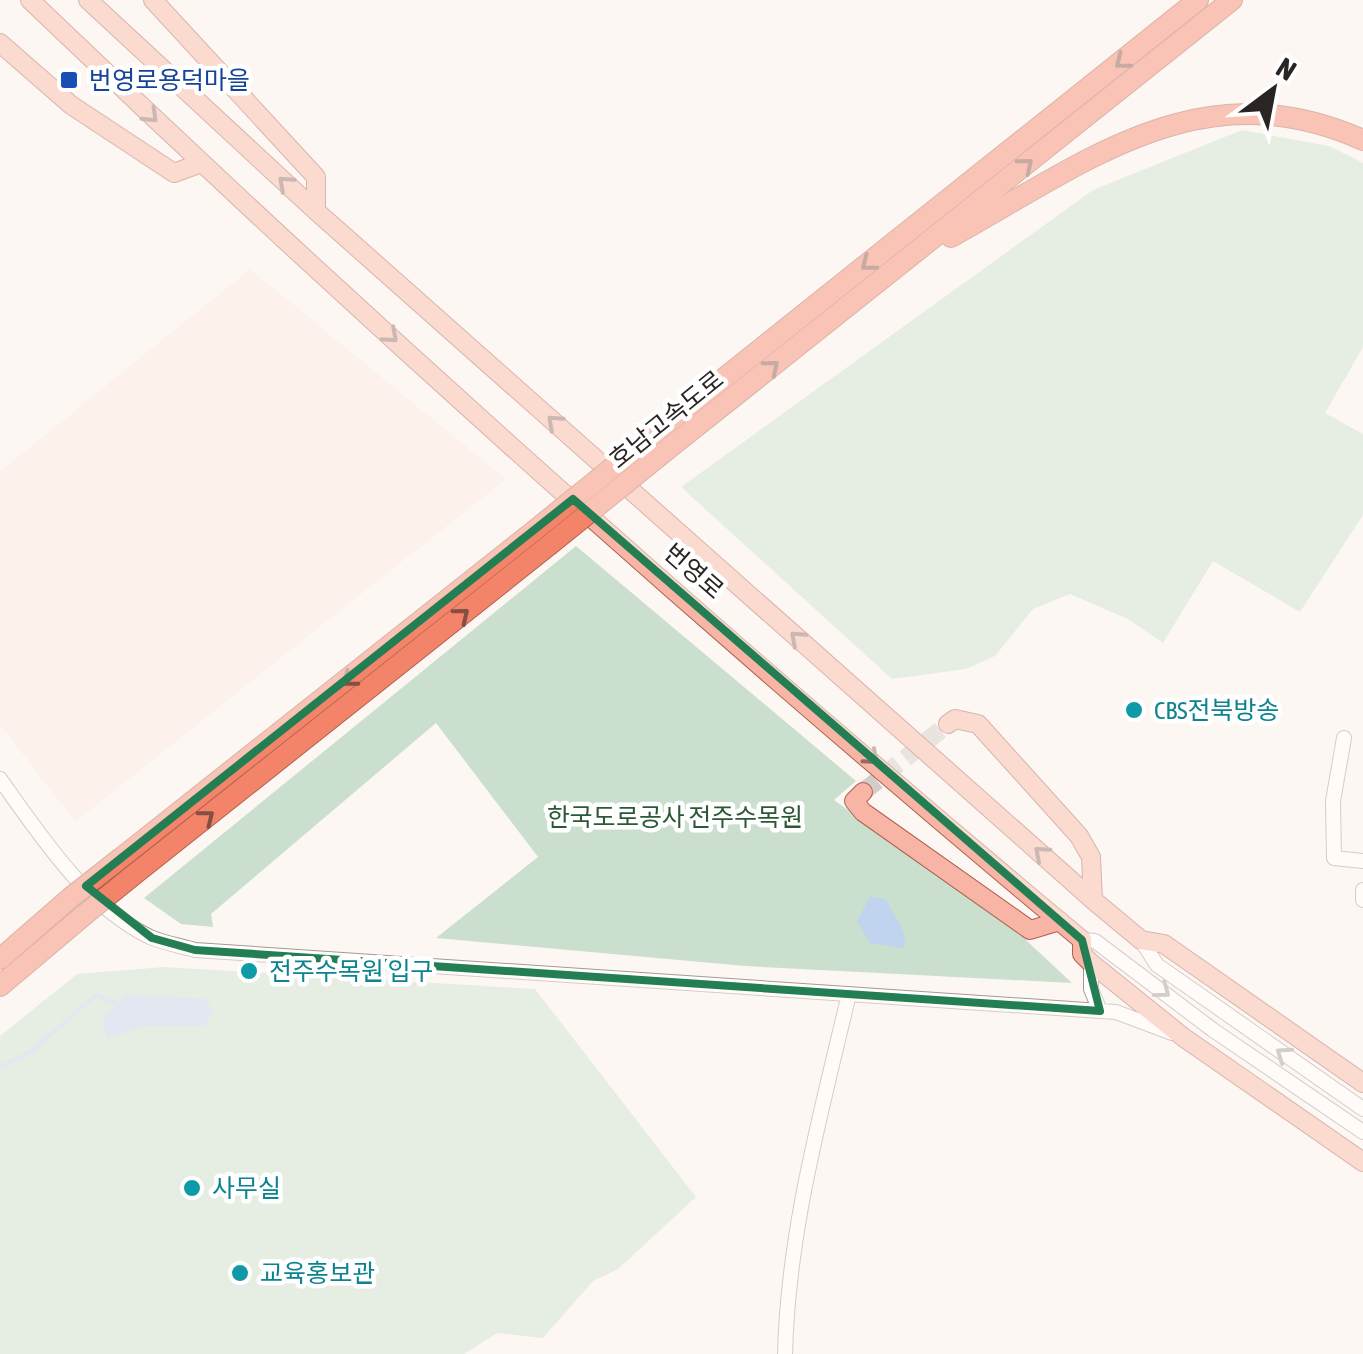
<svg xmlns="http://www.w3.org/2000/svg" width="1363" height="1354" font-family="'Asap Condensed','Noto Sans KR',sans-serif">
<rect width="100%" height="100%" fill="#fdf7f4"/>
<path fill="#fdeae1" d="M250,269L506,479L75,822L0,725V471Z"/>
<path fill="#cbdfce" d="M1242,130L1329,146L1363,163V347L1325,413L1363,434V515L1300,612L1213,561L1163,643L1128,619L1070,594L1033,609L995,656L966,669L892,679L681,487L1093,190Z
M576,546L856,781L834,800L1011,926L1072,983L745,966L436,938L538,857L436,723L211,914L213,927L181,924L144,898Z
M164,967L535,989L696,1197L618,1269L593,1281L543,1338L497,1333L464,1354H0V1036L77,974Z"/>
<path fill="#c0d3ef" d="M870,897L886,899L905,935L904,948L870,943L857,921Z
M127,995L207,999L213,1012L204,1026H146L108,1038L102,1024L105,1015Z"/>
<g fill="none" stroke-linecap="round" stroke-linejoin="round">
<path stroke="#c0d3ef" stroke-width="4" d="M0,1067L32,1051L96,995L116,1004"/>
<path stroke="#d3cdca" stroke-width="18" stroke-dasharray="18 9" stroke-linecap="butt" d="M863,792L948,724"/>
<defs>
<path id="minor" d="M1344,738L1333,801L1334,858L1363,861
M0,779C40,835 86,906 150,937C164,943 181,946 195,950L1116,1012L1172,1033
M1363,890V900
M1082,940L1095,941L1213,1030L1363,1132
M1141,940L1157,965L1363,1109
M1091,963V989L1100,1011
M785,1354C788,1231 821,1113 849,994"/>
<path id="major" d="M30,0C369,325 721,639 1082,940V954L1091,963L1183,1037L1363,1162
M88,0L316,211L1093,900L1141,940L1164,944L1363,1083
M153,0L316,177V211
M0,43L71,105L174,173L201,163
M948,724L955,719L978,724L1079,836L1091,857L1093,900
M863,792L854,801L863,812L1030,930L1060,921"/>
<path id="highway" d="M951,237C1088,161 1202,68 1363,140
M654,434L1198,0
M668,449L1232,0
M121,858L534,531
M131,877L548,546
M0,959L70,898
M0,986L83,916"/>
</defs>
<use href="#minor" stroke="#a69891" stroke-width="16"/>
<use href="#major" stroke="#ad6250" stroke-width="20"/>
<use href="#highway" stroke="#ad6250" stroke-width="22"/>
<use href="#minor" stroke="#fff" stroke-width="14"/>
<use href="#major" stroke="#f8b5a5" stroke-width="18"/>
<use href="#highway" stroke="#f48469" stroke-width="20"/>
<defs>
<path id="highway-bridge" d="M534,531L654,434
M548,546L668,449
M70,898L121,858
M83,916L131,877"/>
</defs>
<use href="#highway-bridge" stroke="#ad6250" stroke-width="22" stroke-linecap="butt"/>
<use href="#highway-bridge" stroke="#f48469" stroke-width="20"/>
</g>
<defs><path id="oneway-chevron" d="M-2-3.5L2.5 0L-2 3.5" fill="none" stroke-width="1.6" stroke-linecap="round" stroke-linejoin="round" transform="scale(2.5)"/></defs>
<g stroke="#854f42">
<use href="#oneway-chevron" transform="translate(1122 62) rotate(142)"/>
<use href="#oneway-chevron" transform="translate(1026 165) rotate(-39)"/>
<use href="#oneway-chevron" transform="translate(868 264) rotate(142)"/>
<use href="#oneway-chevron" transform="translate(772 367) rotate(-39)"/>
<use href="#oneway-chevron" transform="translate(462 615) rotate(-39)"/>
<use href="#oneway-chevron" transform="translate(349 680) rotate(142)"/>
<use href="#oneway-chevron" transform="translate(207 817) rotate(-38)"/>
</g>
<g stroke="#916c64">
<use href="#oneway-chevron" transform="translate(151 116) rotate(44)"/>
<use href="#oneway-chevron" transform="translate(285 183) rotate(-138)"/>
<use href="#oneway-chevron" transform="translate(391 336) rotate(42)"/>
<use href="#oneway-chevron" transform="translate(554 422) rotate(-138)"/>
<use href="#oneway-chevron" transform="translate(797 638) rotate(-138)"/>
<use href="#oneway-chevron" transform="translate(872 758) rotate(41)"/>
<use href="#oneway-chevron" transform="translate(1041 853) rotate(-139)"/>
</g>
<g stroke="#9f9c9c">
<use href="#oneway-chevron" transform="translate(1163 991) rotate(37)"/>
<use href="#oneway-chevron" transform="translate(1283 1054) rotate(-145)"/>
</g>
<path d="M0 0H1363V1354H0ZM573,499L1082,940L1100,1011L195,950L152,938L86,886Z" fill="#fdf7f4" fill-opacity=".55" fill-rule="evenodd"/>
<path fill="none" stroke="#247e53" stroke-width="8" stroke-linejoin="round" d="M573,499L1082,940L1100,1011L195,950L152,938L86,886Z"/>
<rect fill="#1a4fb4" stroke="#fff" stroke-width="4" x="59" y="70" width="20" height="20" rx="5"/>
<g fill="#0f9aa8" stroke="#fff" stroke-width="4">
<circle cx="1134" cy="710" r="10"/>
<circle cx="249" cy="971" r="10"/>
<circle cx="192" cy="1188" r="10"/>
<circle cx="240" cy="1273" r="10"/>
</g>
<g text-anchor="middle" stroke-width="9" stroke-linejoin="round" paint-order="stroke">
<g font-size="25" fill="#164399" stroke="#fff" text-anchor="start">
<text x="89" y="89">번영로용덕마을</text>
</g>
<g font-size="25" fill="#2a2422" stroke="#fff">
<text transform="translate(666 419) rotate(-39)" y="9">호남고속도로</text>
<text transform="translate(694 571) rotate(41)" y="9">번영로</text>
</g>
<g font-size="25" fill="#0d838f" stroke="#fff" text-anchor="start">
<text x="1154" y="719">CBS전북방송</text>
<text x="269" y="980">전주수목원 입구</text>
<text x="212" y="1197">사무실</text>
<text x="260" y="1282">교육홍보관</text>
</g>
<g font-size="25" fill="#2b5837" stroke="#fff">
<text x="675" y="826">한국도로공사 전주수목원</text>
</g>
</g>
<g transform="translate(1273 90) rotate(32)" stroke="#ffffff" stroke-width="8" paint-order="stroke">
<path d="M0-8L18 38L0 25L-18 38Z" fill="#2a2422"/>
<text y="-15" font-size="28" font-weight="bold" text-anchor="middle" fill="#2a2422">N</text>
</g>
</svg>
